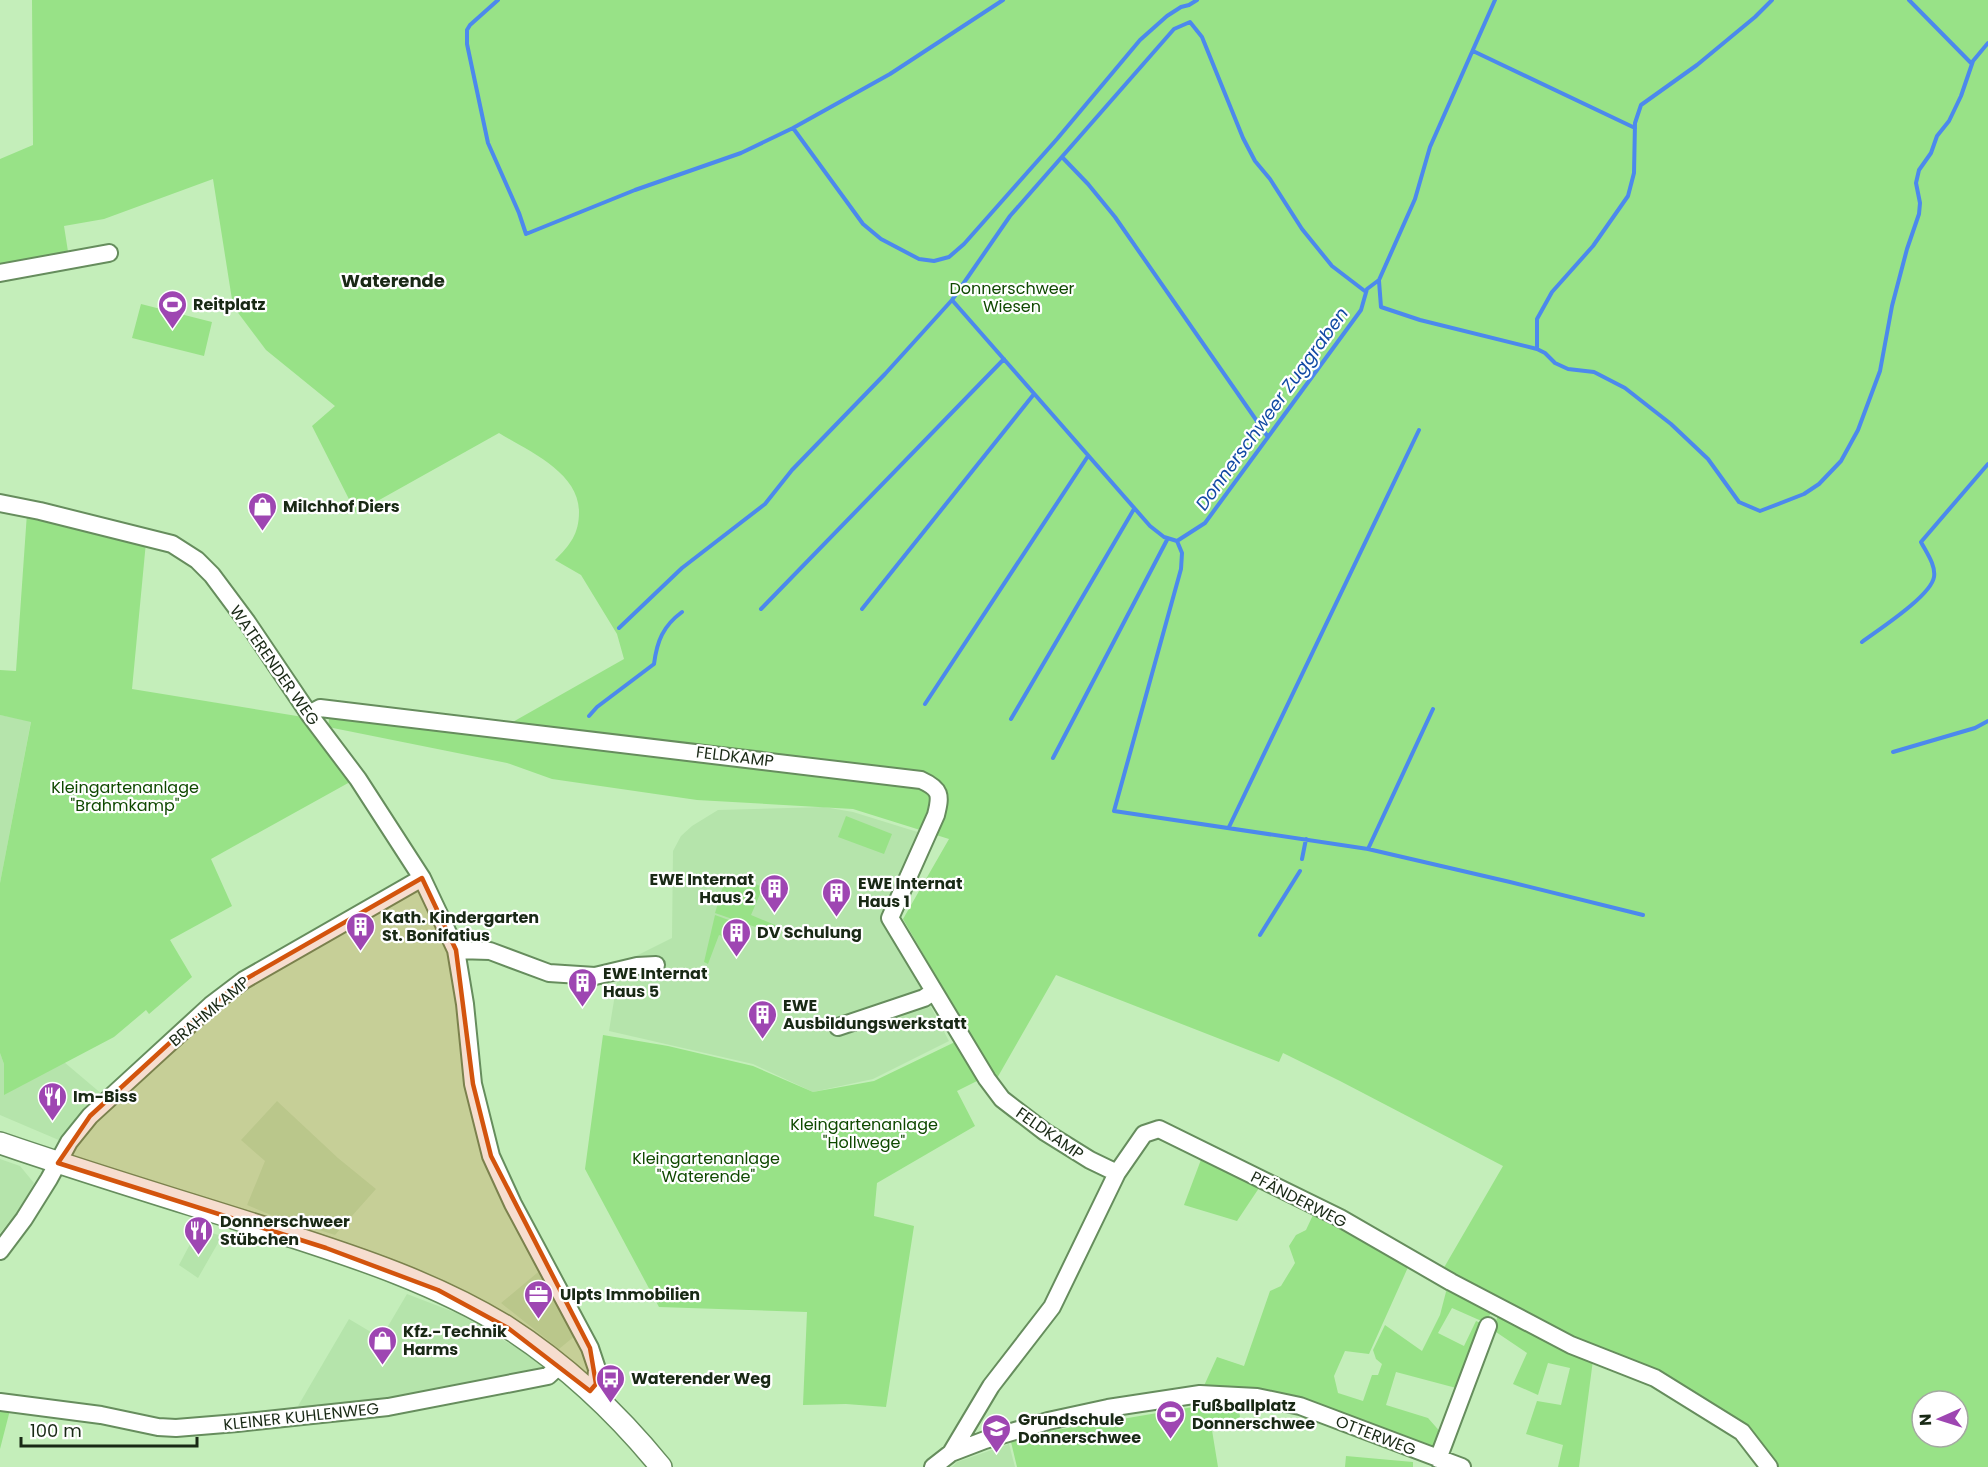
<svg xmlns="http://www.w3.org/2000/svg" width="1988" height="1467" font-family="Poppins,sans-serif">
<rect width="100%" height="100%" fill="#c4eeba"/>
<path fill="#b5e4ab" d="M0,715L31,721L0,883Z
M824,807L853,812L924,834L886,914L907,962L949,1041L873,1079L813,1092L753,1064L609,1031L620,964L672,938L673,851L681,836L692,826L718,810Z
M0,1053L4,1064L5,1094L64,1062L103,1095L77,1116L61,1141L0,1115Z
M277,1101L338,1158L376,1189L335,1235L271,1215L247,1205L265,1161L241,1140Z
M0,1159L20,1166L34,1183L20,1209L0,1233Z
M198,1229L222,1236L198,1278L179,1265Z
M543,1268L576,1335L559,1349L501,1303Z
M407,1294L459,1314L522,1351L544,1368L483,1383L333,1407L298,1406L349,1319L381,1338Z
M1009,1444L1015,1467H952L957,1462Z"/>
<path fill="#98e287" fill-rule="evenodd" d="M32,0H1988V1467H1774L1743,1427L1571,1341L1442,1271L1503,1166L1340,1081L1283,1053L1279,1062L1056,975L996,1080L903,919L949,839L853,809L697,800L552,779L507,763L328,727L330,712L511,723L624,659L617,634L581,575L555,560C570,545 579,534 579,512C579,472 528,451 499,433L356,513L312,426L335,406L266,350L233,306L213,179L104,219L64,226L69,258L0,271V159L33,145ZM1922,1401H1958V1437H1922Z
M141,304L212,322L204,356L132,338Z
M27,513L146,542L132,689L303,717L350,782L211,859L232,906L170,940L192,977L149,1014L146,1010L114,1037L4,1095V1064L0,1053V883L31,722L0,715V670L16,671Z
M846,816L892,834L884,854L838,837Z
M727,873L763,887L751,915L775,925L773,933L715,913Z
M715,915L748,927L742,942L719,935L708,964L704,962Z
M603,1035L668,1046L753,1066L813,1092L874,1081L957,1041L981,1079L957,1091L975,1126L877,1183L874,1216L914,1226L886,1407L846,1404L803,1405L807,1312L659,1307L585,1169Z
M1202,1157L1259,1188L1237,1221L1184,1205Z
M1313,1215L1409,1265L1369,1354L1345,1351L1334,1376L1338,1393L1363,1401L1372,1375H1378L1382,1364L1376,1359L1373,1350L1385,1325L1422,1351L1440,1315L1447,1288L1493,1308L1486,1323L1452,1308L1438,1333L1464,1346L1476,1321L1485,1325L1460,1389L1396,1372L1386,1405L1428,1418L1443,1435L1436,1454L1342,1417L1203,1388L1217,1357L1244,1366L1270,1291L1281,1286L1295,1263L1289,1246L1296,1235L1306,1230Z
M1499,1312L1593,1360L1579,1467H1558L1563,1445L1526,1434L1537,1401L1561,1405L1570,1368L1548,1363L1538,1395L1513,1384L1527,1353L1493,1330Z
M1223,1402L1238,1405L1240,1417L1223,1425L1211,1424L1218,1467H1017L1011,1442L1014,1437Z
M0,1409L10,1410L0,1449Z
M1346,1456L1413,1462V1467H1345Z"/>
<g fill="none" stroke-linecap="round" stroke-linejoin="round">
<path stroke="#4c89ed" stroke-width="4" d="M498,0L470,25L467,30V44L488,143L519,213L526,234L635,190L741,153L793,128L890,74L1003,0
M1495,0L1430,147L1415,199L1379,280L1367,289L1361,310L1205,523L1177,541L1182,553L1181,569L1114,811L1368,849L1510,882L1643,915
M1909,0L1972,64
M1473,51L1635,128
M793,128L863,224L881,239L919,259L934,261L949,257L964,244L1057,139L1140,40L1167,16L1181,7L1189,5L1197,0
M1062,157L1088,184L1115,217L1268,437
M1379,281L1381,307L1420,320L1537,349L1545,353L1555,363L1568,369L1594,372L1625,388L1671,424L1708,459L1739,502L1760,511L1804,494L1819,484L1841,461L1858,430L1880,371L1892,306L1907,249L1919,214L1920,203L1916,183L1919,170L1931,153L1937,136L1949,121L1961,96L1973,61L1988,43
M952,300L1150,526L1164,537L1177,541
M1537,349V319L1552,292L1593,246L1628,196L1634,173L1635,123L1641,105L1697,65L1755,17L1772,0
M761,609L1004,359
M862,609L1034,394
M619,628L682,568L765,504L792,470L885,374L952,300L1010,216L1174,29L1190,22L1202,37L1243,138L1255,161L1270,179L1302,229L1332,266L1366,292
M1862,642C1878,630 1931,596 1934,577C1936,565 1926,552 1921,542L1988,464
M925,704L1088,456
M589,716L597,707L654,664C657,641 663,626 682,612
M1011,719L1134,509
M1893,752L1975,728L1988,721
M1053,758L1168,538
M1229,827L1419,430
M1368,849L1433,709
M1302,859L1306,839
M1260,935L1300,871"/>
<defs>
<path id="minor" d="M0,273L109,253
M0,503L40,511L172,544L197,560L212,575L247,622L309,714L358,779L422,878L456,950L465,1004L473,1084L491,1156L513,1204L590,1348L597,1369L596,1384L590,1391
M309,714L320,708L921,780C941,789 941,795 936,815L890,918L987,1079L1002,1099L1045,1132L1090,1160L1117,1173
M456,950L490,951L549,973L595,976L637,966L656,965
M838,1027L924,998L933,992
M0,1251L24,1219L49,1179L69,1142L90,1116L211,1005L244,980L422,878
M0,1402L101,1415L158,1427L176,1428L237,1423L388,1407L548,1376L560,1365
M951,1453L991,1386L1052,1307L1117,1173L1144,1134L1159,1129L1340,1218L1451,1282L1571,1345L1655,1378L1742,1432L1769,1467
M1438,1459L1488,1326
M933,1467L951,1453L985,1440L1048,1421L1108,1408L1200,1394L1257,1397L1300,1406L1462,1467"/>
<path id="major" d="M0,1143C93,1175 187,1203 281,1233C359,1258 437,1284 507,1327C566,1365 617,1413 661,1467"/>
</defs>
<use href="#minor" stroke="#668d5d" stroke-width="20"/>
<use href="#major" stroke="#668d5d" stroke-width="24"/>
<use href="#minor" stroke="#fff" stroke-width="16"/>
<use href="#major" stroke="#fff" stroke-width="21"/>
</g>
<path fill="#d3540d" fill-opacity="0.2" stroke="#d3540d" stroke-width="4.5" stroke-linejoin="round" d="M422,878L456,950L473,1084L491,1156L590,1348L596,1384L590,1391L508,1328L438,1290L326,1248L58,1163L90,1116L211,1005L244,980Z"/>
<defs>
<symbol id="stadium-pin" viewBox="-11 -11 22 30"><path d="M0 17L-7.5 6A9.5 9.5 0 1 1 7.5 6Z" fill="#9e46b2" stroke="#fff"/><path d="M0-5a6.5 5 0 1 0 0 10a6.5 5 0 1 0 0-10ZM-3.5-1.8h7v3.6h-7Z" fill="#fff"/></symbol>
<symbol id="shop-pin" viewBox="-11 -11 22 30"><path d="M0 17L-7.5 6A9.5 9.5 0 1 1 7.5 6Z" fill="#9e46b2" stroke="#fff"/><path d="M-5-2.5h2.3a2.7 3.5 0 0 1 5.4 0H5L5.5 6h-11ZM-1.5-2.5h3a1.5 2.3 0 0 0-3 0Z" fill="#fff"/></symbol>
<symbol id="building-pin" viewBox="-11 -11 22 30"><path d="M0 17L-7.5 6A9.5 9.5 0 1 1 7.5 6Z" fill="#9e46b2" stroke="#fff"/><path d="M-4-6H4V6H1V3H-1V6H-4ZM-2.5-4.3h1.7v1.8h-1.7ZM.8-4.3h1.7v1.8H.8ZM-2.5-1h1.7V.8h-1.7ZM.8-1h1.7V.8H.8Z" fill="#fff"/></symbol>
<symbol id="restaurant-pin" viewBox="-11 -11 22 30"><path d="M0 17L-7.5 6A9.5 9.5 0 1 1 7.5 6Z" fill="#9e46b2" stroke="#fff"/><path d="M-5-6h1v4h1v-4h1v4h1v-4h1v5L-1.5 .5V6h-2V.5L-5-1ZM5-6V6H3V1.5H1.5Q1.5-4 5-6Z" fill="#fff"/></symbol>
<symbol id="office-pin" viewBox="-11 -11 22 30"><path d="M0 17L-7.5 6A9.5 9.5 0 1 1 7.5 6Z" fill="#9e46b2" stroke="#fff"/><path d="M-6-3h4V-5.5h4V-3h4V5H-6ZM-1-4.5V-3h2v-1.5ZM-6 0V1H6V0Z" fill="#fff"/></symbol>
<symbol id="bus-pin" viewBox="-11 -11 22 30"><path d="M0 17L-7.5 6A9.5 9.5 0 1 1 7.5 6Z" fill="#9e46b2" stroke="#fff"/><path d="M-5-6H5V4H4V6H2V4H-2V6H-4V4H-5ZM-3.5-4V0h7V-4ZM-3.5 1.2v1.5H-2V1.2ZM2 1.2v1.5H3.5V1.2Z" fill="#fff"/></symbol>
<symbol id="school-pin" viewBox="-11 -11 22 30"><path d="M0 17L-7.5 6A9.5 9.5 0 1 1 7.5 6Z" fill="#9e46b2" stroke="#fff"/><path d="M0-5L7-2L0 1L-7-2ZM-4 1L0 2.5L4 1V4Q0 6-4 4Z" fill="#fff"/></symbol>
</defs>
<g fill-rule="evenodd">
<use href="#stadium-pin" x="156" y="288" width="33" height="45"/>
<use href="#shop-pin" x="246" y="490" width="33" height="45"/>
<use href="#building-pin" x="758" y="872" width="33" height="45"/>
<use href="#building-pin" x="820" y="876" width="33" height="45"/>
<use href="#building-pin" x="344" y="910" width="33" height="45"/>
<use href="#building-pin" x="720" y="916" width="33" height="45"/>
<use href="#building-pin" x="566" y="966" width="33" height="45"/>
<use href="#building-pin" x="746" y="998" width="33" height="45"/>
<use href="#restaurant-pin" x="36" y="1080" width="33" height="45"/>
<use href="#restaurant-pin" x="182" y="1214" width="33" height="45"/>
<use href="#office-pin" x="522" y="1278" width="33" height="45"/>
<use href="#shop-pin" x="366" y="1324" width="33" height="45"/>
<use href="#bus-pin" x="594" y="1362" width="33" height="45"/>
<use href="#stadium-pin" x="1154" y="1398" width="33" height="45"/>
<use href="#school-pin" x="980" y="1412" width="33" height="45"/>
</g>
<g text-anchor="middle" stroke-width="4.5" stroke-linejoin="round" paint-order="stroke">
<g font-size="16" fill="#0f4900" stroke="#fff">
<text x="1012" y="294">Donnerschweer<tspan x="1012" dy="18">Wiesen</tspan></text>
<text x="125" y="793">Kleingartenanlage<tspan x="125" dy="18">"Brahmkamp"</tspan></text>
<text x="864" y="1130">Kleingartenanlage<tspan x="864" dy="18">"Hollwege"</tspan></text>
<text x="706" y="1164">Kleingartenanlage<tspan x="706" dy="18">"Waterende"</tspan></text>
</g>
<g font-size="16" font-weight="bold" fill="#192915" stroke="#fff" text-anchor="start">
<text x="193" y="310">Reitplatz</text>
<text x="283" y="512">Milchhof Diers</text>
<text x="754" y="885" text-anchor="end">EWE Internat<tspan x="754" dy="18">Haus 2</tspan></text>
<text x="858" y="889">EWE Internat<tspan x="858" dy="18">Haus 1</tspan></text>
<text x="382" y="923">Kath. Kindergarten<tspan x="382" dy="18">St. Bonifatius</tspan></text>
<text x="757" y="938">DV Schulung</text>
<text x="603" y="979">EWE Internat<tspan x="603" dy="18">Haus 5</tspan></text>
<text x="783" y="1011">EWE<tspan x="783" dy="18">Ausbildungswerkstatt</tspan></text>
<text x="73" y="1102">Im-Biss</text>
<text x="220" y="1227">Donnerschweer<tspan x="220" dy="18">Stübchen</tspan></text>
<text x="560" y="1300">Ulpts Immobilien</text>
<text x="403" y="1337">Kfz.-Technik<tspan x="403" dy="18">Harms</tspan></text>
<text x="631" y="1384">Waterender Weg</text>
<text x="1192" y="1411">Fußballplatz<tspan x="1192" dy="18">Donnerschwee</tspan></text>
<text x="1018" y="1425">Grundschule<tspan x="1018" dy="18">Donnerschwee</tspan></text>
</g>
<g font-size="16" fill="#192915" stroke="#fff">
<text transform="translate(275 665) rotate(55)" y="6">WATERENDER WEG</text>
<text transform="translate(735 756) rotate(7)" y="6">FELDKAMP</text>
<text transform="translate(209 1011) rotate(-40)" y="6">BRAHMKAMP</text>
<text transform="translate(1050 1133) rotate(35)" y="6">FELDKAMP</text>
<text transform="translate(1299 1199) rotate(27)" y="6">PFÄNDERWEG</text>
<text transform="translate(301 1416) rotate(-6)" y="6">KLEINER KUHLENWEG</text>
<text transform="translate(1376 1435) rotate(21)" y="6">OTTERWEG</text>
</g>
<g font-size="18" font-weight="bold" fill="#192915" stroke="#fff">
<text x="393" y="287">Waterende</text>
</g>
<g font-size="18" font-style="italic" fill="#124aa4" stroke="#fff">
<text transform="translate(1272 409) rotate(-54)" y="6">Donnerschweer Zuggraben</text>
</g>
</g>
<g transform="translate(1940 1419) rotate(267)"><circle r="28" fill="#ffffff" stroke="#a3a9a1" stroke-width="1.5"/>
<path d="M0-4.5L10 22L0 15L-10 22Z" fill="#9e46b2"/>
<text y="-9" font-size="16" font-weight="bold" text-anchor="middle" fill="#192915">N</text>
</g>
<path d="M21 1437v9h176v-9" fill="none" stroke="#192915" stroke-width="3"/>
<text x="30" y="1437" font-size="18" fill="#192915" stroke="#ffffff" stroke-width="4.5" paint-order="stroke">100 m</text>
</svg>
